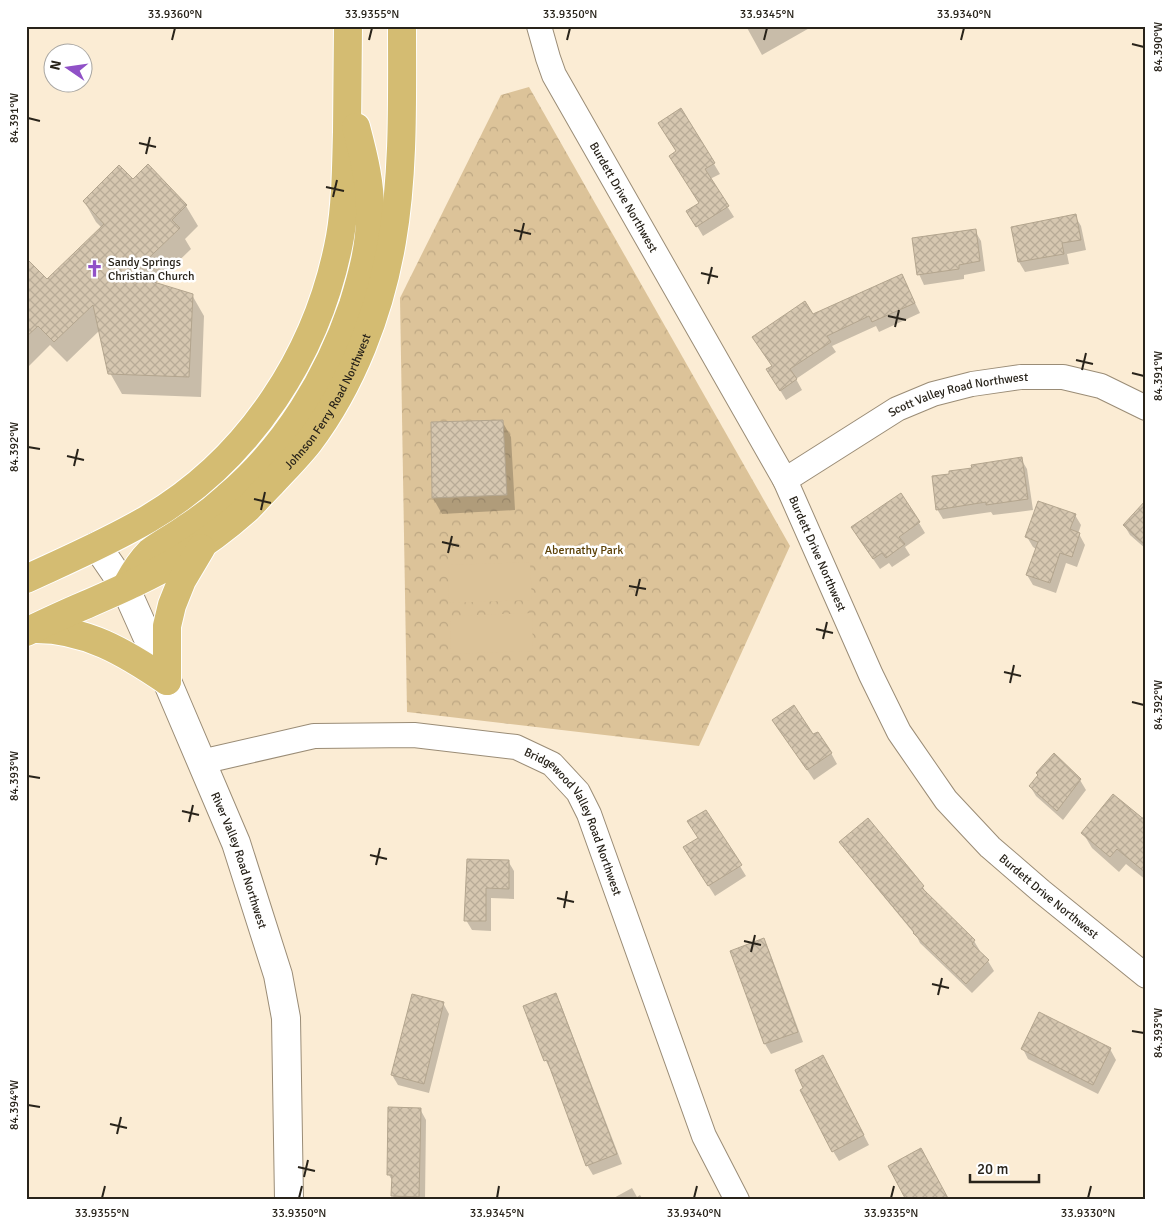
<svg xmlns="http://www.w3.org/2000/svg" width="1172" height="1226" font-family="Signika,sans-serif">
<defs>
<pattern id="park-crowns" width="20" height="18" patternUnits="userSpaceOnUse" patternTransform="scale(1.25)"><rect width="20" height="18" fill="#dcc399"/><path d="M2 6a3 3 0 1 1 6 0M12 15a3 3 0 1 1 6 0" fill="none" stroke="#bda783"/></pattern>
<pattern id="building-cross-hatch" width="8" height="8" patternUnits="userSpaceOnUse" patternTransform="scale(1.25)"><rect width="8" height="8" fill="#d6c7b0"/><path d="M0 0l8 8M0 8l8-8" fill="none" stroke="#b8ab97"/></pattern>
</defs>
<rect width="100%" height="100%" fill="#fbecd4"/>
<path fill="url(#park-crowns)" d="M529,87L790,546L699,746L407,712L400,298L501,95Z"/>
<path fill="#dcc399" d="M530,562L532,600L449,603L448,565Z
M532,613L533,651L451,654L450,616Z"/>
<path fill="#0003" d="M746,26H813L762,55Z
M714,164L720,174L710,179L734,217L703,236L694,221L700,204L677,166Z
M148,166L186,206L198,226L185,239L191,249L155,284L192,295L204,316L201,397L122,394L110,373L100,330L67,362L50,345L26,369V260L47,281L102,228L96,222L84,201L133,181Z
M1075,216L1081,226L1086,250L1067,254L1069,264L1025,272L1019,262L1013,228Z
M975,231L981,241L985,271L964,275V279L924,285L919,274Z
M907,286L920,313L879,332L876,326L832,346L836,352L796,379L802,390L786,400L774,380L773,367L812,315Z
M502,421L511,437L515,510L442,514L433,498L432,423Z
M1021,459L1027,469L1033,510L993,515L991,512L943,519L937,509L951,475L973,469Z
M1146,502V549L1130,535L1124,525Z
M1075,515L1081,525L1078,534H1079L1085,545L1077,567L1066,563L1056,593L1033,585L1027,575L1036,549L1033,547L1027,537Z
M919,523L925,533L905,547L910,555L892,567L889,563L880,569L858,537Z
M780,730L813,736L831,753L837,764L814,780Z
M1080,780L1086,790L1063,820L1036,796L1030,786Z
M706,811L746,876L715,896L691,858L699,839Z
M1142,817L1146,820V880L1126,864L1119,872L1092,848L1083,833L1141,819Z
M841,842L923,887L927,895L974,941L980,951L979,952L988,961L994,971L972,993L920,943L917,937L847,852Z
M468,860L508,861L514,871V899L491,898V931L472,930L466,920Z
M764,940L769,950L803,1042L771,1054L765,1044Z
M556,995L561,1005L622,1164L593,1175L587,1165L551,1071L546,1061L525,1007Z
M443,1003L449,1014L429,1093L398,1085L392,1075Z
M1023,1049H1110L1116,1060L1098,1094L1028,1059Z
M828,1066L869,1145L839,1161L833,1151Z
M420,1109L426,1120L425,1200H395L393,1196V1182L389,1175Z
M632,1188L637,1197L640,1195L643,1200H610Z"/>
<path fill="url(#building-cross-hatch)" stroke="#b3a58e" d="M681,108L715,163L705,169L729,206L696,227L686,211L699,203L669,156L676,151L658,123Z
M148,164L187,205L172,220L180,228L131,275L193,294L189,377L108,374L93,305L54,342L38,326L26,337V258L47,279L104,224L83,201L119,165L133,179Z
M1076,214L1081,240L1062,243L1064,254L1018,262L1011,227Z
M976,229L980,261L959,265V269L917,275L912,238Z
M902,274L915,303L872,322L869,316L827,336L831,342L790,369L797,379L780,391L766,369L772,366L752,337L805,301L813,314Z
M503,420L507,495L432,498L431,422Z
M1022,457L1028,499L986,505V502L936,510L932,476L949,474V471L972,468L971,465Z
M901,493L920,522L899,537L905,544L886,558L882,553L873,559L851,527Z
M1146,500V546L1123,525Z
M1038,501L1076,514L1070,529L1080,533L1072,557L1060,553L1050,583L1026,575L1038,542L1025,537Z
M794,705L813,734L818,732L832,753L807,770L772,720Z
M1054,753L1081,779L1057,811L1029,786L1038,775L1036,773Z
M1113,794L1146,821V873L1117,849L1110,857L1081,833Z
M706,810L742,865L708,886L683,847L698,838L687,821Z
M868,818L924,886L922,888L975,940L972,944L989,960L966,984L913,933L914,932L839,842Z
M467,859L509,860V889L486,888V921H464Z
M764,938L798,1032L764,1044L730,951Z
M556,993L617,1154L586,1166L547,1060L544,1061L523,1006Z
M412,994L444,1002L424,1084L391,1075Z
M1039,1012L1111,1048L1093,1085L1021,1049Z
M823,1055L864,1135L832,1152L800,1090L803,1088L795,1070Z
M388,1107L421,1108L419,1197L391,1196L392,1175H387Z
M921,1148L949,1200H906L888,1166Z"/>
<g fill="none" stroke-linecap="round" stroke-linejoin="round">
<defs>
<g id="minor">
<path id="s1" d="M539,26L548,58L554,75L785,480L871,675L899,732L946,800L990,847L1041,891L1146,976"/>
<path id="s2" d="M785,480L897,409L933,394L972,384L1021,377H1063L1101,386L1146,408"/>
<path id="s3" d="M201,762L314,736L414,735L516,747L552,764L578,792L589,814L704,1136L737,1200"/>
</g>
<g id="tertiary">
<path id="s4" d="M97,546L125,587L167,681L236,843L278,975L286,1018L289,1200"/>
</g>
<g id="primary">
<path d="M26,579C67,560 109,542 148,519C250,459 319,352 340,237C346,202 346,167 347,132C347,97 348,61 348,26"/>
<path d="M128,583C134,572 141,561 150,552C162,543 176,536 188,527C202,518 215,508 227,497C286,447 328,378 353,305C362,276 370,247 370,216C371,185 364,157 356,127"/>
<path d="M33,629C85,628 126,653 167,681"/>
<path id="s5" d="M26,632C45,623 64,614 83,606C115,592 148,578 178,560C201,546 228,526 248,508C256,500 264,491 272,483C284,470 298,456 309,442C352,385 380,312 392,241C404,171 402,97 402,26"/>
<path d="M167,681V626L172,605L182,580L201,548"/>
</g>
</defs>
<use href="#minor" stroke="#9a8c76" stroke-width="26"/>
<use href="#tertiary" stroke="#9a8c76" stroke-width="30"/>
<use href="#primary" stroke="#fff" stroke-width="30"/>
<use href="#minor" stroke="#fff" stroke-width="24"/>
<use href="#tertiary" stroke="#fff" stroke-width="28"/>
<use href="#primary" stroke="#d4bc72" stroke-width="28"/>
</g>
<path fill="none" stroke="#28231a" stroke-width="2" d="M172,40L175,28M369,40L372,28M567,40L570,28M764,40L767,28M961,40L964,28M1132,44L1144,47M28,118L40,121M139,143L156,147M146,154L150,137M326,187L344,191M333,197L337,180M514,230L531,234M520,240L524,223M701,273L718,277M708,284L712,267M888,316L906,320M895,327L899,310M1076,360L1093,364M1082,370L1086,353M1132,373L1144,376M28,447L40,449M67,456L84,460M74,466L78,449M254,499L271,503M261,510L265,492M442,542L459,546M448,553L452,536M629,586L646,589M636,596L640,579M816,629L833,633M823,639L827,622M1004,672L1021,676M1010,683L1014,665M1132,702L1144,705M28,776L40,778M182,811L199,815M189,822L193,805M370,855L387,859M376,865L380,848M557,898L574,902M564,908L567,891M744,941L761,945M751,952L755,935M932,984L949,988M938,995L942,978M1132,1031L1144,1033M28,1105L40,1107M110,1124L127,1128M117,1134L121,1117M298,1167L315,1171M304,1177L308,1160M102,1198L105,1186M299,1198L302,1186M497,1198L499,1186M694,1198L697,1186M891,1198L894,1186M1088,1198L1091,1186"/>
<defs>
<symbol id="church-bare" viewBox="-9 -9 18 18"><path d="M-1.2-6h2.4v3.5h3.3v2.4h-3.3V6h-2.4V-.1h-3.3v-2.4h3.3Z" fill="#9051c7" stroke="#fff" stroke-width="2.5" paint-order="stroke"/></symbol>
</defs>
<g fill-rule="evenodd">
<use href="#church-bare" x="82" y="256" width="25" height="25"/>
</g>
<g text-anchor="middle" stroke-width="5" stroke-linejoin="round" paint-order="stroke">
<g font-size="12" fill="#28231a" stroke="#fff">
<text dy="4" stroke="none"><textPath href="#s1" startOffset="192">Burdett Drive Northwest</textPath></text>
<text dy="4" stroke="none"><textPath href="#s2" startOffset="196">Scott Valley Road Northwest</textPath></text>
<text dy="4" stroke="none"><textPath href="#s5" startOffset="390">Johnson Ferry Road Northwest</textPath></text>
<text dy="4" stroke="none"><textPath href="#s1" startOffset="598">Burdett Drive Northwest</textPath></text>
<text dy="4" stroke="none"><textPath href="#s3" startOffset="418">Bridgewood Valley Road Northwest</textPath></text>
<text dy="4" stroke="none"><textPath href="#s4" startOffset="346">River Valley Road Northwest</textPath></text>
<text dy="4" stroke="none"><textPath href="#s1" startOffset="1018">Burdett Drive Northwest</textPath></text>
</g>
<g font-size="12" fill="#28231a" stroke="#fff" text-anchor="start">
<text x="108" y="266">Sandy Springs<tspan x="108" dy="14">Christian Church</tspan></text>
</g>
<g font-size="12" fill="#5b4006" stroke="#fff">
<text x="584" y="554">Abernathy Park</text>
</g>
</g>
<rect width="1172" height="1226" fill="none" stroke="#ffffff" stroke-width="55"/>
<g transform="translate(68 68) rotate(283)"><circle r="24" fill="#ffffff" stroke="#a9a7a3"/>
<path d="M0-4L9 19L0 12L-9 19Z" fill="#9051c7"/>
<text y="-8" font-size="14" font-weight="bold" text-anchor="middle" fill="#28231a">N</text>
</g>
<path d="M970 1174v8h69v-8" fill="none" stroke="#28231a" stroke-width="2.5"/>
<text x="977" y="1174" font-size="15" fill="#28231a" stroke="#ffffff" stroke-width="4" paint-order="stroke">20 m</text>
<rect x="28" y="28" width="1116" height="1170" fill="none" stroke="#28231a" stroke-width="2"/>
<g font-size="12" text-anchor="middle" fill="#28231a">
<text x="175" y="18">33.9360°N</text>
<text x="372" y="18">33.9355°N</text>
<text x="570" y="18">33.9350°N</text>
<text x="767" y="18">33.9345°N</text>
<text x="964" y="18">33.9340°N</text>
<text transform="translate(1158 47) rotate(-90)" y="4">84.390°W</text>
<text transform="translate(14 118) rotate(-90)" y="4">84.391°W</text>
<text transform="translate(1158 376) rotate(-90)" y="4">84.391°W</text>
<text transform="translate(14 447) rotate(-90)" y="4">84.392°W</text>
<text transform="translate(1158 705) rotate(-90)" y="4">84.392°W</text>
<text transform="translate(14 776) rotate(-90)" y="4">84.393°W</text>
<text transform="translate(1158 1033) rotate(-90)" y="4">84.393°W</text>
<text transform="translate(14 1105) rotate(-90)" y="4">84.394°W</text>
<text x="102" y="1217">33.9355°N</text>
<text x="299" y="1217">33.9350°N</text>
<text x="497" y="1217">33.9345°N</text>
<text x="694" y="1217">33.9340°N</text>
<text x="891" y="1217">33.9335°N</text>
<text x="1088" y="1217">33.9330°N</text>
</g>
</svg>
